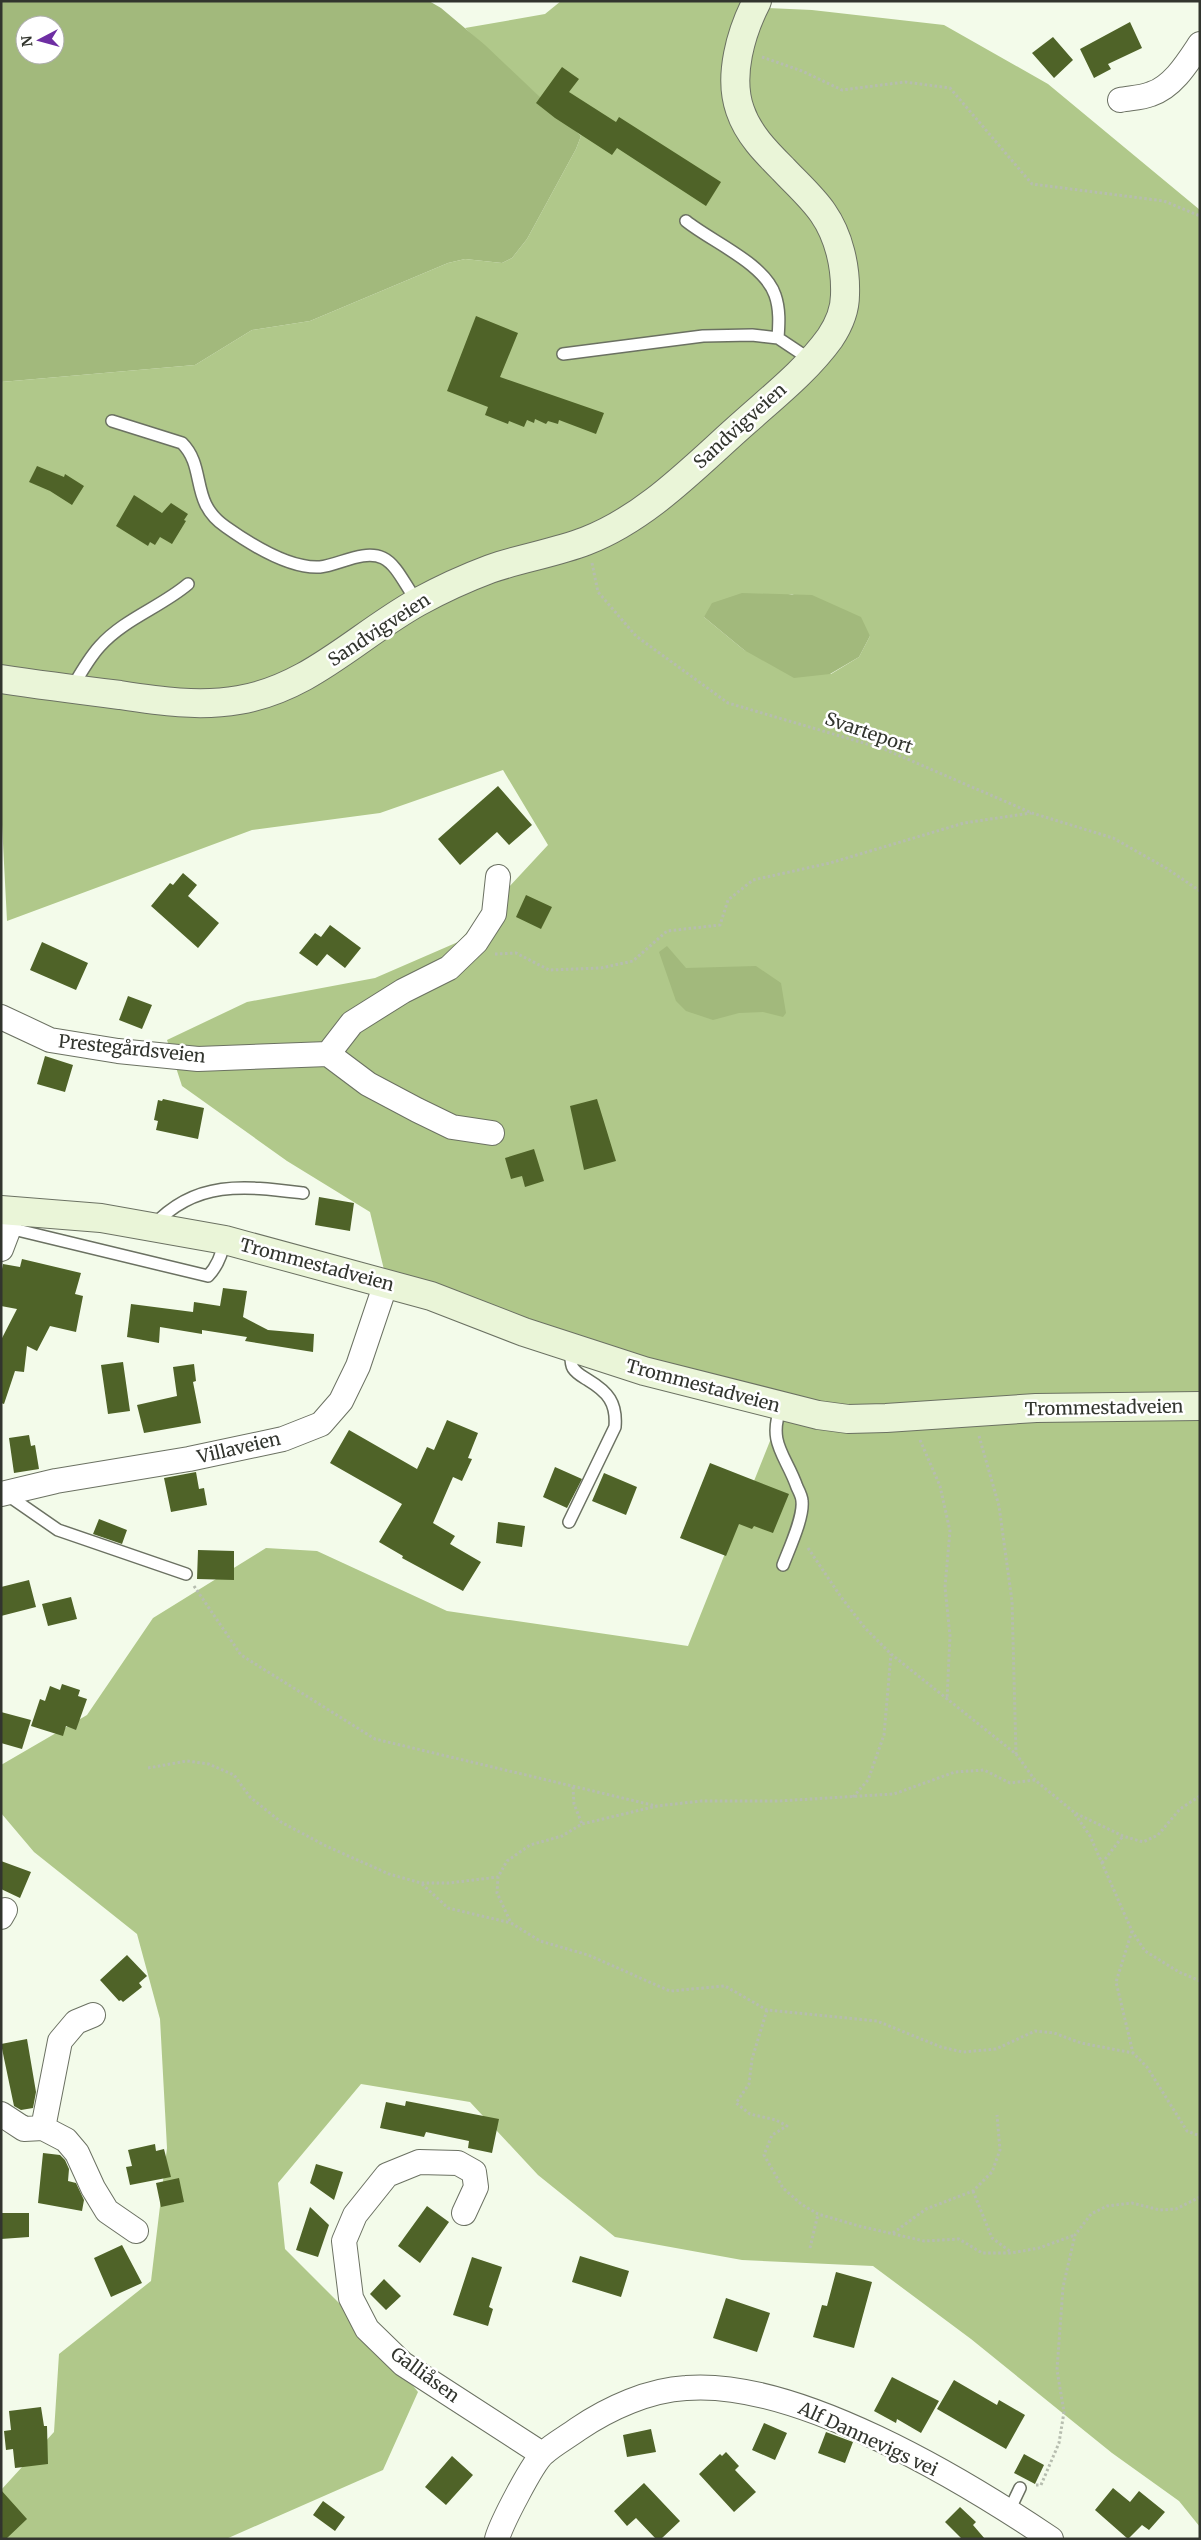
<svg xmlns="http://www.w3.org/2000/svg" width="1201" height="2540" font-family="Merriweather,serif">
<rect width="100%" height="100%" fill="#f3fbea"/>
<path fill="#b0c88a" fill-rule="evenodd" d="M561,1H749L748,7L812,10L944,25L1048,84L1200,210V2527L1179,2501L1112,2453L971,2339L873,2266L742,2260L615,2237L538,2175L470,2102L361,2084L278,2183L285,2249L379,2343L418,2392L383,2470L226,2539H1V2490L54,2432L59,2354L151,2281L167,2148L160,2019L137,1934L34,1852L1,1813V1765L87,1715L153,1618L266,1548L317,1551L447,1611L688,1646L780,1416L387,1282L370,1212L287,1161L182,1086L167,1040L247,1002L375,978L458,942L548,845L503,770L380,813L252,830L7,921L1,805V382L195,365L252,330L310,321L448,263L465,259L502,263L512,258L527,239L576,149L581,136L465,28L545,14ZM792,594L870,636L859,657L831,674L744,650L704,617Z"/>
<path fill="#a2b97c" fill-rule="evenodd" d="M1,1H429L441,8L485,45L581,136L576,149L527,239L512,258L502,263L465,259L448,263L310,321L252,330L195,365L1,382ZM25,25H55V55H25Z
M742,593L812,595L861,617L870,636L859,657L830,674L794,678L744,650L704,617L712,603Z
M667,946L686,968L756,966L781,983L786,1013L783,1017L763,1012L739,1013L713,1020L686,1011L676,1001L659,952Z"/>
<path fill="#4f6328" d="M1130,22L1142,48L1108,64L1111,69L1094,78L1080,49Z
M1053,37L1073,60L1054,78L1032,53Z
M562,67L579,79L569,92L616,122L619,117L721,182L706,206L617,148L612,155L555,118L536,103Z
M476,316L518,333L500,377L604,413L596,434L559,420L558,424L548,421L546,424L535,419L534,423L527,420L524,427L509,421L508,424L485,415L488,407L447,391Z
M37,466L64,477L65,474L84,486L72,505L50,491L29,482Z
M134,495L162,513L171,503L188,514L184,520L186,521L172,544L160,537L155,545L150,542L148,546L116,526Z
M498,786L532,825L509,845L497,832L460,865L438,839Z
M183,873L197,885L188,896L219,923L198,948L151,906L170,883L173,885Z
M526,895L552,907L541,929L516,917Z
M330,925L361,948L345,968L327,954L317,966L299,953L315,933L321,937Z
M42,942L88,963L76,990L30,970Z
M128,996L152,1005L142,1029L119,1020Z
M45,1056L73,1065L65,1092L37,1084Z
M163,1099L204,1108L198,1139L156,1130L158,1121L154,1120L158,1100L162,1101Z
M597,1099L616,1161L584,1170L570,1106Z
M534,1149L544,1181L525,1187L522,1176L511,1179L505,1158Z
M319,1197L354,1203L350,1231L315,1225Z
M22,1259L81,1273L75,1294L83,1296L76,1332L50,1326L37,1351L27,1346L24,1372L15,1371L4,1404L1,1403V1340L17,1309L1,1306V1274L3,1264L20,1267Z
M223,1288L247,1291L243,1317L268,1330L314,1334L313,1352L245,1341L247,1337L202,1330V1334L160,1327L159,1343L127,1337L131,1304L193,1312L194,1302L220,1306Z
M123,1362L130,1411L108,1414L101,1365Z
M194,1364L196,1381L193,1382L201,1423L144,1433L137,1405L177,1396L173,1367Z
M447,1420L478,1433L468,1458L472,1459L462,1481L453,1477L433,1523L455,1536L450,1544L481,1562L463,1591L402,1558L403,1556L379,1542L402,1504L330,1463L349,1430L417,1469L427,1447L434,1450Z
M29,1435L31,1446L35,1445L39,1469L14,1473L9,1438Z
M710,1463L789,1494L773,1533L754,1526L752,1529L739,1524L726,1556L680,1538Z
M555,1467L582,1479L567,1508L543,1497Z
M196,1472L199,1489L204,1488L207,1505L171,1512L164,1478Z
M604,1473L637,1487L626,1515L592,1501Z
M99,1519L127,1530L122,1544L93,1534Z
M498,1522L525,1526L522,1547L496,1543Z
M198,1550L234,1551V1580L197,1579Z
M29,1580L36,1607L1,1616V1587Z
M71,1597L77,1619L48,1626L42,1604Z
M62,1684L80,1690L78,1696L87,1699L76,1730L66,1726L63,1736L31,1726L40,1699L45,1701L50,1686L60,1690Z
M1,1712L31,1720L22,1749L1,1743Z
M1,1861L31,1872L20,1898L1,1889Z
M127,1955L147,1976L139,1983L142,1987L123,2002L121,2000L119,2001L100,1980Z
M27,2039L36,2092L33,2108L21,2110L14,2106L1,2044Z
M406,2101L499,2119L492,2153L468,2148L469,2141L426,2132L424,2137L380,2128L386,2102L405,2106Z
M155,2144L156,2151L164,2149L171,2177L130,2185L126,2167L132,2166L128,2150Z
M43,2153L60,2155L65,2160L69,2169L68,2181L76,2183L84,2200L82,2211L38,2203Z
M316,2164L343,2172L334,2200L310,2183Z
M179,2178L184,2202L161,2207L156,2183Z
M427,2206L449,2222L420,2263L398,2246Z
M310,2207L329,2225L318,2257L296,2250Z
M1,2213H29V2237L1,2239Z
M122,2245L142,2283L111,2297L94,2258Z
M580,2256L629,2271L621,2297L572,2282Z
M472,2257L502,2267L489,2307L493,2309L488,2326L453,2315Z
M836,2272L872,2282L854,2348L813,2337L822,2305L827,2306Z
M384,2279L401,2296L386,2310L370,2294Z
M726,2298L770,2313L757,2352L713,2338Z
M892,2377L939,2401L921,2433L897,2419L896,2423L874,2411Z
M954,2380L997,2405L999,2400L1025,2415L1006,2449L937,2409Z
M41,2407L44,2426H47L48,2464L15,2468L13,2449L6,2450L4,2431L11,2430L9,2411Z
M764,2423L787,2433L775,2460L752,2450Z
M651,2429L656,2452L627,2457L623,2435Z
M826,2432L853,2442L845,2463L818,2453Z
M726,2452L739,2466L735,2470L756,2492L734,2512L699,2474L720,2454L722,2456Z
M1024,2454L1044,2465L1035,2484L1014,2473Z
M452,2456L473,2475L446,2505L425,2487Z
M644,2483L680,2521L661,2539H656L636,2518L627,2526L614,2511Z
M1113,2488L1130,2502L1139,2491L1165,2512L1149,2530L1142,2525L1128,2539L1095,2510Z
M1,2490L27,2519L6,2539H1Z
M323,2501L345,2517L335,2531L313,2515Z
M960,2507L976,2522L973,2525L985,2539H962L945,2522Z"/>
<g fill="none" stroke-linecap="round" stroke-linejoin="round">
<defs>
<path id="lane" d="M686,221C712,242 764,263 775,295C780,309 779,324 778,338
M563,354L703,336L752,335L778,338L811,360
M112,421L182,443C207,468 189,502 226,527C250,544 290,569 320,567C339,565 364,549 383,558C398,565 407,590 418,602
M72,688C80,674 89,658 100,646C124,619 161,607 188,584
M153,1226C196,1179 246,1186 303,1193
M9,1228L208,1276C218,1266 222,1254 225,1240
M781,1407C767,1443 786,1455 797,1487C799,1491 802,1497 802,1501C804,1517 789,1549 783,1565
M6,1494L58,1530L186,1574
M569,1522L615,1427C617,1403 608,1392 588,1380C582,1376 577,1374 573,1368C570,1363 571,1354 571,1348
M1009,2511L1020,2488"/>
<path id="street" d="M1120,100C1130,98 1141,98 1151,94C1173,87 1188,62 1200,44
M1,1017L50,1040L118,1051L198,1059L328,1054L352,1023L403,991L449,968L476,942L494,914L498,877
M328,1054L368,1084L417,1110L452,1127L492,1133
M1,1249L9,1228V1210
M1,1494L56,1481L189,1459L283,1439L321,1424L341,1401L358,1366L386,1283
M1,1917L5,1910
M1,2114L24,2129L43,2128L60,2041L76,2022L93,2015
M43,2128L66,2140L77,2153L93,2188L107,2211L136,2231
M464,2213L476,2187L474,2172L458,2163L419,2162L387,2175L355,2215L344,2241L351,2298L367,2329L403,2364L542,2454
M497,2539C501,2524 533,2462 544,2453C554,2444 567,2437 578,2429C609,2408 649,2390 686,2388C796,2379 962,2479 1051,2539"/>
<path id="secondary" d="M1,679C41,685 80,690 120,695C159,701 199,707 239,700C310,688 357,636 418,602C440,590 466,578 490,569C521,558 555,553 586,541C648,517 696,465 745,422C774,396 807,370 830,338C838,326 845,310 845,295C846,267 839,236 823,213C812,197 796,183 783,169C766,152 748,134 740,110C728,76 741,32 757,1
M1,1210L101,1218L225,1240L431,1296L524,1332L644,1371L818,1415L848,1419L886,1418L1036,1408L1200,1406"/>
</defs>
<use href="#lane" stroke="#6b7162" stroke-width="14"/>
<use href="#street" stroke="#6b7162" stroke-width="26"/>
<use href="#secondary" stroke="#6b7162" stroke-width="30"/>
<path stroke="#b6bdaf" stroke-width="3" stroke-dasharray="2.5 2.5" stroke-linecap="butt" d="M762,57L802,71L842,90L905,82L950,88L1032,184L1164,201L1200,216
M592,563L598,592L636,636L728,703L884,749L1032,813L1113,838L1166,868L1200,891
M495,954L516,953L549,970L601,968L633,961L667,931L720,925L728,900L753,880L830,863L964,823L1031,813
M979,1436L999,1506L1012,1601L1016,1754
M920,1440L940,1486L950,1531L945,1587L950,1636L947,1700
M808,1548L841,1597L865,1628L891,1654L1016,1754L1035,1780L1075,1813L1123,1836L1143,1842L1158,1835L1180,1809L1200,1796
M194,1586L241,1655L375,1739L656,1806
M148,1768L187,1761L209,1764L234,1775L250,1797L281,1822L326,1846L389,1874L421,1883H449L498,1877
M1035,1780L1010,1783L984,1770L955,1772L894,1794L778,1801H701L657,1806L582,1824L562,1836L530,1845L507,1861L498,1877L497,1893L511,1923L540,1941L588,1955L670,1991L725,1986L767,2010L877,2021L941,2047L963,2052L996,2049L1035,2031L1054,2033L1081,2043L1133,2053L1147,2067L1187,2131L1200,2136
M573,1787L574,1804L582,1824
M853,1797L868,1780L884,1735L891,1654
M1075,1814L1090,1836L1132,1931L1145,1951L1179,1972L1200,1981
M1102,1863L1123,1836
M422,1884L448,1908L511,1923
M1132,1931L1116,1982L1133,2053
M767,2010L752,2059L749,2084L736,2103L750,2114L776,2120L787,2126L772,2135L764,2155L783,2188L801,2204L818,2214L859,2226L924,2241L959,2239L982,2253H1011L1039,2248L1075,2235
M973,2191L992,2238L1011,2252
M893,2233L926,2209L973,2191L992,2172L1000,2150L997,2115
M810,2248L818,2214
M1036,2485H1041L1059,2443L1064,2412L1057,2370L1063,2287L1075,2235L1091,2214L1107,2206L1132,2203L1160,2210L1176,2209L1200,2197"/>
<use href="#lane" stroke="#fff" stroke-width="11"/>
<use href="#street" stroke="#fff" stroke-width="24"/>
<use href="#secondary" stroke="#eaf5d8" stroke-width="28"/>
</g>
<g text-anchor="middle" stroke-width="5" stroke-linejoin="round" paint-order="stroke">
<g font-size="18" fill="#32352e" stroke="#fff">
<text transform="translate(740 426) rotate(-42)" y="6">Sandvigveien</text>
<text transform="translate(379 630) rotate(-33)" y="6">Sandvigveien</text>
<text transform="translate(869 733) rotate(19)" y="6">Svarteport</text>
<text transform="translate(132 1049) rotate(6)" y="6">Prestegårdsveien</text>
<text transform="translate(317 1265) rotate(15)" y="6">Trommestadveien</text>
<text transform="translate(703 1386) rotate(15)" y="6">Trommestadveien</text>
<text transform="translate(1104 1408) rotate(-1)" y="6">Trommestadveien</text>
<text transform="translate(239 1448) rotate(-13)" y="6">Villaveien</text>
<text transform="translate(425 2375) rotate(36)" y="6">Galliåsen</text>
<text transform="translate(868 2439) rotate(25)" y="6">Alf Dannevigs vei</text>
</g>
</g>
<rect width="1201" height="2540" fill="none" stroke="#32352e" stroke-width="5"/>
<g transform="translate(40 40) rotate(264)"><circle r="24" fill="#ffffff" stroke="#adaeab"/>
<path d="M0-4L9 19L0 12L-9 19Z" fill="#6e2ea3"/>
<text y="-8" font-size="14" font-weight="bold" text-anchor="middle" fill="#32352e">N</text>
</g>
</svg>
